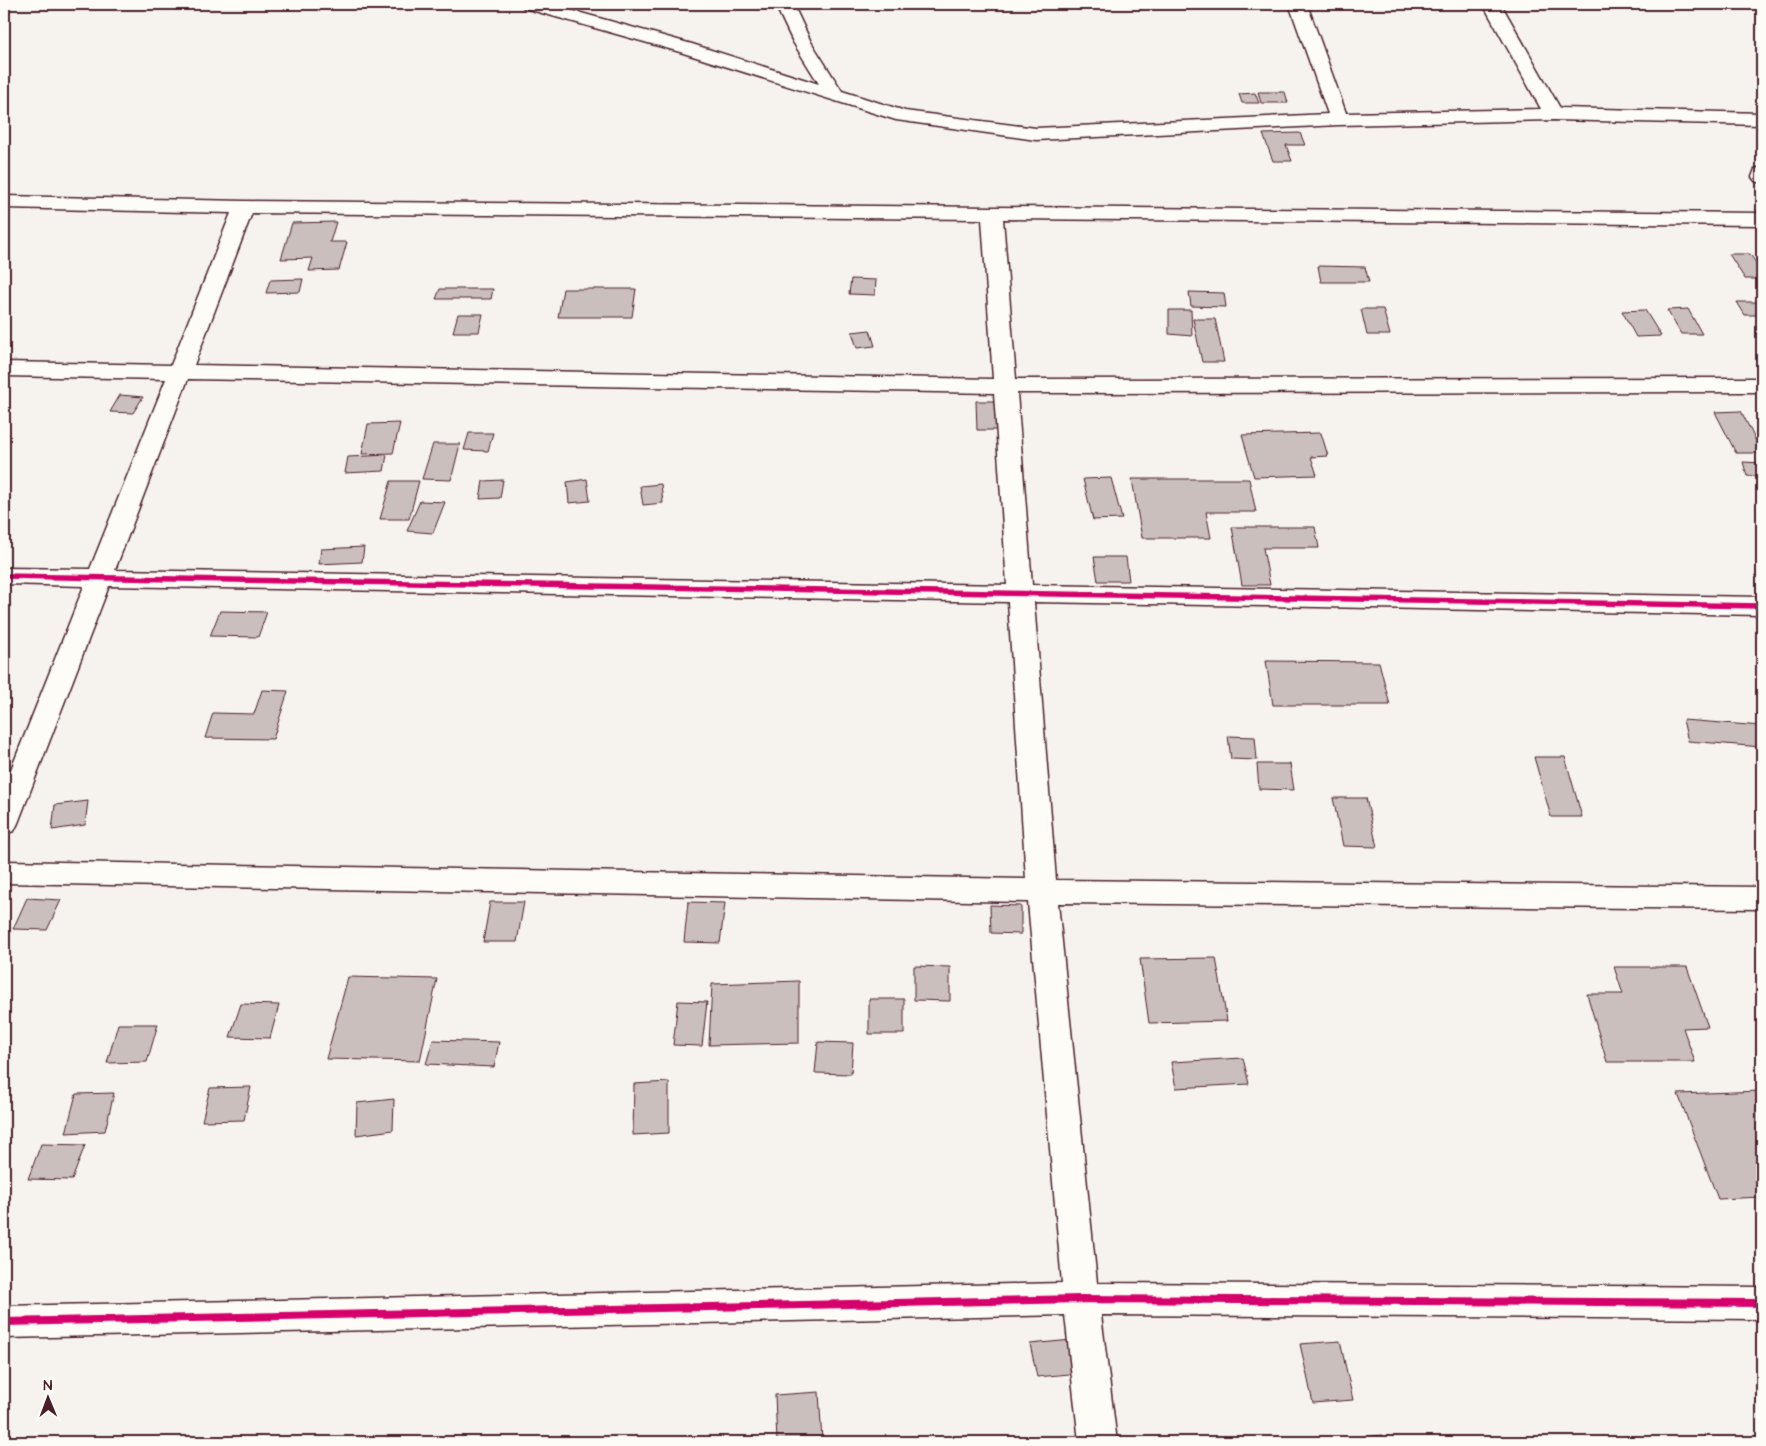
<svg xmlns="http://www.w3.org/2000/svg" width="1766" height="1446" font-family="'Architects Daughter',sans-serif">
<rect width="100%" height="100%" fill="#f6f3ef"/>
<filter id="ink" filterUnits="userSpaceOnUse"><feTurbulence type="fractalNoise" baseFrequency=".02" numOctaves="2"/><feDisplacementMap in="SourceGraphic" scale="10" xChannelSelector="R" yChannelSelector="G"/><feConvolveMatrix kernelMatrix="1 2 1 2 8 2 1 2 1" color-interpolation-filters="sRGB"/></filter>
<g filter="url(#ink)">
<path fill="#cbbfbe" stroke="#4a1f2b" d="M1258,92H1285L1288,103H1261Z
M1255,93L1259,103H1242L1239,94Z
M1300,133L1305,145H1286L1292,161H1273L1263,134Z
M336,222L330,242H347L339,270L309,271L313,258L281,259L292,223Z
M1729,254H1750L1762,272V279H1745Z
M1318,266L1365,267L1369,282H1321Z
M303,279L300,292L266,293L270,280Z
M851,279L876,280L875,295L849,294Z
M440,289H493L491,299H436Z
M563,289H636L632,317H558Z
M1189,292L1224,293L1226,307L1191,306Z
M1737,302H1762V315H1745Z
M1361,309H1383L1390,335H1367Z
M1688,309L1702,334H1681L1667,310Z
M1169,310H1191L1192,336L1169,334Z
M1645,310L1661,336L1636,337L1622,311Z
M458,314H483L479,332H453Z
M1193,319H1215L1224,362H1202Z
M870,330L875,346L857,348L852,332Z
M120,395L143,397L133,413L110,412Z
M976,401H1001L1002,430H977Z
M1741,411L1762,453H1736L1715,412Z
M400,423L393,453L362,454L368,424Z
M469,433H493L488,451L464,450Z
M1321,433L1328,456L1311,457L1317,475L1254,477L1242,435Z
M433,444H460L451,480L422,479Z
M387,455L384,471L345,473L348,457Z
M1743,462L1762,463V477L1747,476Z
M1111,478L1122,519L1093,520L1083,479Z
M587,479L590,501L569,503L567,482Z
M1132,479H1249L1256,512H1206L1211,538H1142Z
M503,480L500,498L480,499L483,481Z
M391,481H419L409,519H380Z
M661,484L663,503L643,505L640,486Z
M420,501L445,502L433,533L407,531Z
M1232,527H1315L1319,548H1263L1270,585H1242Z
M364,547L362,562L319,564L321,549Z
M1094,557H1126L1129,581H1098Z
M220,611L267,612L258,637L210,636Z
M1266,661L1379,662L1390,705H1273Z
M262,690L288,691L273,739L205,738L213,713L254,714Z
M1683,720L1762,726V747L1688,741Z
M1228,736L1255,737L1257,760L1231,759Z
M1534,757H1565L1582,817H1551Z
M1257,764H1290L1294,790L1259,789Z
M1333,798H1366L1377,847L1343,846Z
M88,801L85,825L52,830L55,805Z
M27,898L61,900L47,930L13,929Z
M490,902H524L517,942H483Z
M688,902L725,903L720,943L684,942Z
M990,905L1021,906V934L991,933Z
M1216,958L1227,1021L1149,1023L1140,959Z
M914,966L950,967V1001L914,1000Z
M1614,967H1687L1708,1027L1683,1028L1695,1062H1607L1587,994H1623Z
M348,977L437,979L420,1061L326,1059Z
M799,981V1043L709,1045L712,984Z
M869,999H904V1034H869Z
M678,1001L707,1002L702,1046L673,1045Z
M241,1004L279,1005L270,1038L230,1037Z
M118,1024H158L147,1062L107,1063Z
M433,1040L499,1042L494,1067L426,1064Z
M818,1042L853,1043L851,1074L815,1073Z
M1243,1058L1249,1084L1176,1088L1171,1062Z
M669,1082V1133L633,1135L634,1084Z
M251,1087L244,1120L202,1121L210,1088Z
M1762,1091V1197L1718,1199L1678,1094Z
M114,1093L105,1131L66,1133L76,1094Z
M394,1099L393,1130L356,1135L357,1103Z
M41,1144L85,1145L72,1180L28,1179Z
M1072,1340L1080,1373L1037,1377L1030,1344Z
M1340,1341L1353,1400L1313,1403L1300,1344Z
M819,1392L822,1441L777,1442L775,1395Z
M1382,1435L1384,1442L1328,1441Z"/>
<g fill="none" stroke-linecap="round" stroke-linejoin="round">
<defs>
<path id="minor" d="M521,4H549L692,44L819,84L793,42L775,4H793L811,42L842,91L905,111L1036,128L1328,114L1289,4H1307L1346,113L1541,109L1483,4H1501L1560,108L1762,113V125L1554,120L1339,125L1036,140L896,120L680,52L524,8Z
M1762,167V183L1755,181L1752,177L1755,169Z
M4,196L244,201L1762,213V225L1003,219L1016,379L1762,378V392L1017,393L1032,585L1762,597V615L1034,602L1056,880L1762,887V909L1058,903L1097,1283L1762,1287V1319L1101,1315L1117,1442H1079L1065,1315L4,1338V1306L1062,1283L1028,902L4,883V861L1026,879L1008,602L109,586L18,823L14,831L4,834V787L84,586L4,584V568L90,569L166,379L4,376V362L171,365L231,213L4,208ZM252,213L982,219L993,379L194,365ZM188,379L994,393L1007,585L115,570Z"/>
</defs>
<use href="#minor" stroke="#4a1f2b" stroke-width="3"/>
<use href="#minor" fill="#fdfcf7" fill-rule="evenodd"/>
<defs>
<path id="cycleway-far1" d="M4,576L1762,606"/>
<path id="cycleway" d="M4,1322L1081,1299L1762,1303"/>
</defs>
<use href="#cycleway-far1" stroke="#fdfcf7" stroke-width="9"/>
<use href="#cycleway" stroke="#fdfcf7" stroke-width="11"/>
<use href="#cycleway-far1" stroke="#d6006c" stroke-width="5.5"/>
<use href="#cycleway" stroke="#d6006c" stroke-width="8"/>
</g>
</g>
<rect width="1766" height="1446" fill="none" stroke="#fdfcf7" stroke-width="20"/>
<rect x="10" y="10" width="1746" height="1426" fill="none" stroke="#4a1f2b" stroke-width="2" filter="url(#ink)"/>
<g transform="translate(48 1398) rotate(359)" stroke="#fdfcf7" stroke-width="4" paint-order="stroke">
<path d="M0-4L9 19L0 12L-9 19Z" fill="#4a1f2b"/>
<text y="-8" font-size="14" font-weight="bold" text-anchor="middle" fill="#4a1f2b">N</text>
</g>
</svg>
